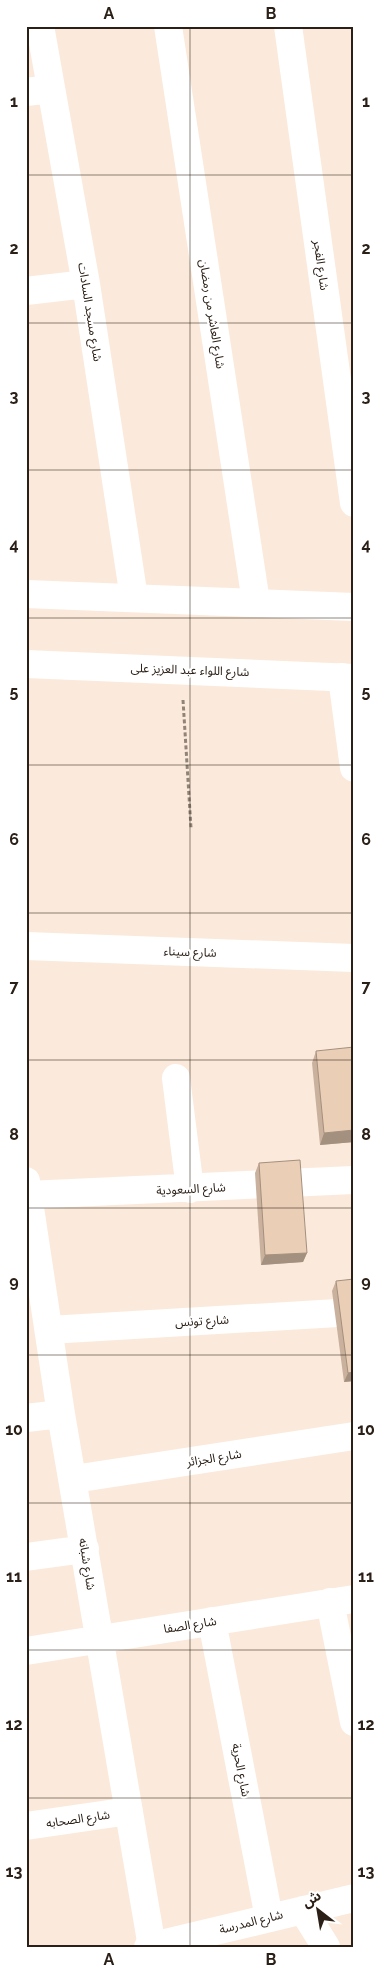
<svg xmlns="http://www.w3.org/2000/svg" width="380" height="1973" font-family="Raleway,'Noto Sans Arabic',sans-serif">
<rect width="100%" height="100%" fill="#fbeadb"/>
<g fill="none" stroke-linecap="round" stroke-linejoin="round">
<path stroke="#908377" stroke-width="3" stroke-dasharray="4 2.5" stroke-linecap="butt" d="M183,700L191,828"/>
<path stroke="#fff" stroke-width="28" d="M40,26L86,284L134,598
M168,26L256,602
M288,26L354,503
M26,92L51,89
M26,291L86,284
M342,677L354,768
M26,946L354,958
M176,1078L190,1189
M26,1181L61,1414L152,1947
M28,1195L354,1180
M49,1330L354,1312
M26,1418L61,1414
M74,1479L354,1436
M26,1557L85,1549
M330,1602L354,1722
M212,1621L269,1918
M26,1651L354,1599
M26,1826L129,1811
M303,1910L326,1947
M148,1947L354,1898"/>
<path stroke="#fff" stroke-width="28" d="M26,594L354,607
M26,664L354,678"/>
</g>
<path fill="#c9b19d" d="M316,1051L354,1142L320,1145L312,1063Z
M259,1163L307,1253L303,1262L261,1265L255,1173Z
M336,1281L354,1381L344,1382L332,1291Z"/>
<path fill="#a4907f" d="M354,1130V1142L320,1145L324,1133Z
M307,1253L303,1262L261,1265L265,1255Z
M354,1372V1381L344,1382L348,1373Z"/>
<path fill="#eaceb6" stroke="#a4907f" d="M354,1047V1130L324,1133L316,1051Z
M300,1160L307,1253L265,1255L259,1163Z
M354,1279V1372L348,1373L336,1281Z"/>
<path fill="none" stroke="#2b2017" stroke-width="1" stroke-opacity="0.55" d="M190,26V1947M26,175H354M26,323H354M26,470H354M26,618H354M26,765H354M26,913H354M26,1060H354M26,1208H354M26,1355H354M26,1503H354M26,1650H354M26,1798H354"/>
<g text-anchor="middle" stroke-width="4.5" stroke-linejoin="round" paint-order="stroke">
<g font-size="12" fill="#2b2017" stroke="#fff">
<text transform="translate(321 265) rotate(82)" y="4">شارع الفجر</text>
<text transform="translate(90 312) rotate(81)" y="4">شارع مسجد السادات</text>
<text transform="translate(212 314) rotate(81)" y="4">شارع العاشر من رمضان</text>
<text transform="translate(190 670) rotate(2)" y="4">شارع اللواء عبد العزيز على</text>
<text transform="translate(190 952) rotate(2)" y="4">شارع سيناء</text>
<text transform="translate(191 1189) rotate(-3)" y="4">شارع السعودية</text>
<text transform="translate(202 1321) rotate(-3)" y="4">شارع تونس</text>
<text transform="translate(214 1458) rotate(-9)" y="4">شارع الجزائر</text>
<text transform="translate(87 1564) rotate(81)" y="4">شارع شبانه</text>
<text transform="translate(190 1625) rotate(-9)" y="4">شارع الصفا</text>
<text transform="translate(241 1770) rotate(79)" y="4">شارع الحرية</text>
<text transform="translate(78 1819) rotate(-8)" y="4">شارع الصحابه</text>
<text transform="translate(251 1922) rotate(-14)" y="4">شارع المدرسة</text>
</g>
</g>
<rect width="380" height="1973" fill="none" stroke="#ffffff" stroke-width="55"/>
<g transform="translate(318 1910) rotate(329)" stroke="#ffffff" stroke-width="4" paint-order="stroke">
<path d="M0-4L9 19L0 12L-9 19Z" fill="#2b2017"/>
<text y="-8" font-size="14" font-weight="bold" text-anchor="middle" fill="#2b2017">ش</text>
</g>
<rect x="28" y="28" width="324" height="1918" fill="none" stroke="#2b2017" stroke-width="2"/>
<g font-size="16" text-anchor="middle" font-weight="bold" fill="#2b2017">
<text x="109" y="19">A</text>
<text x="271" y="19">B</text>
<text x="14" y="107">1</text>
<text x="366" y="107">1</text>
<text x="14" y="254">2</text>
<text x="366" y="254">2</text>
<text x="14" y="402">3</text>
<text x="366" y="402">3</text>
<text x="14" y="550">4</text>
<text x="366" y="550">4</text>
<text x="14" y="697">5</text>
<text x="366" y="697">5</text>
<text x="14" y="845">6</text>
<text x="366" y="845">6</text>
<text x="14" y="992">7</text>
<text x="366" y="992">7</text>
<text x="14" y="1140">8</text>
<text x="366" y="1140">8</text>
<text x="14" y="1287">9</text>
<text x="366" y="1287">9</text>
<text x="14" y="1435">10</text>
<text x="366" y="1435">10</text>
<text x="14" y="1582">11</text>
<text x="366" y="1582">11</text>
<text x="14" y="1730">12</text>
<text x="366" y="1730">12</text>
<text x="14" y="1877">13</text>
<text x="366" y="1877">13</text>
<text x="109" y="1965">A</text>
<text x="271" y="1965">B</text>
</g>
</svg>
